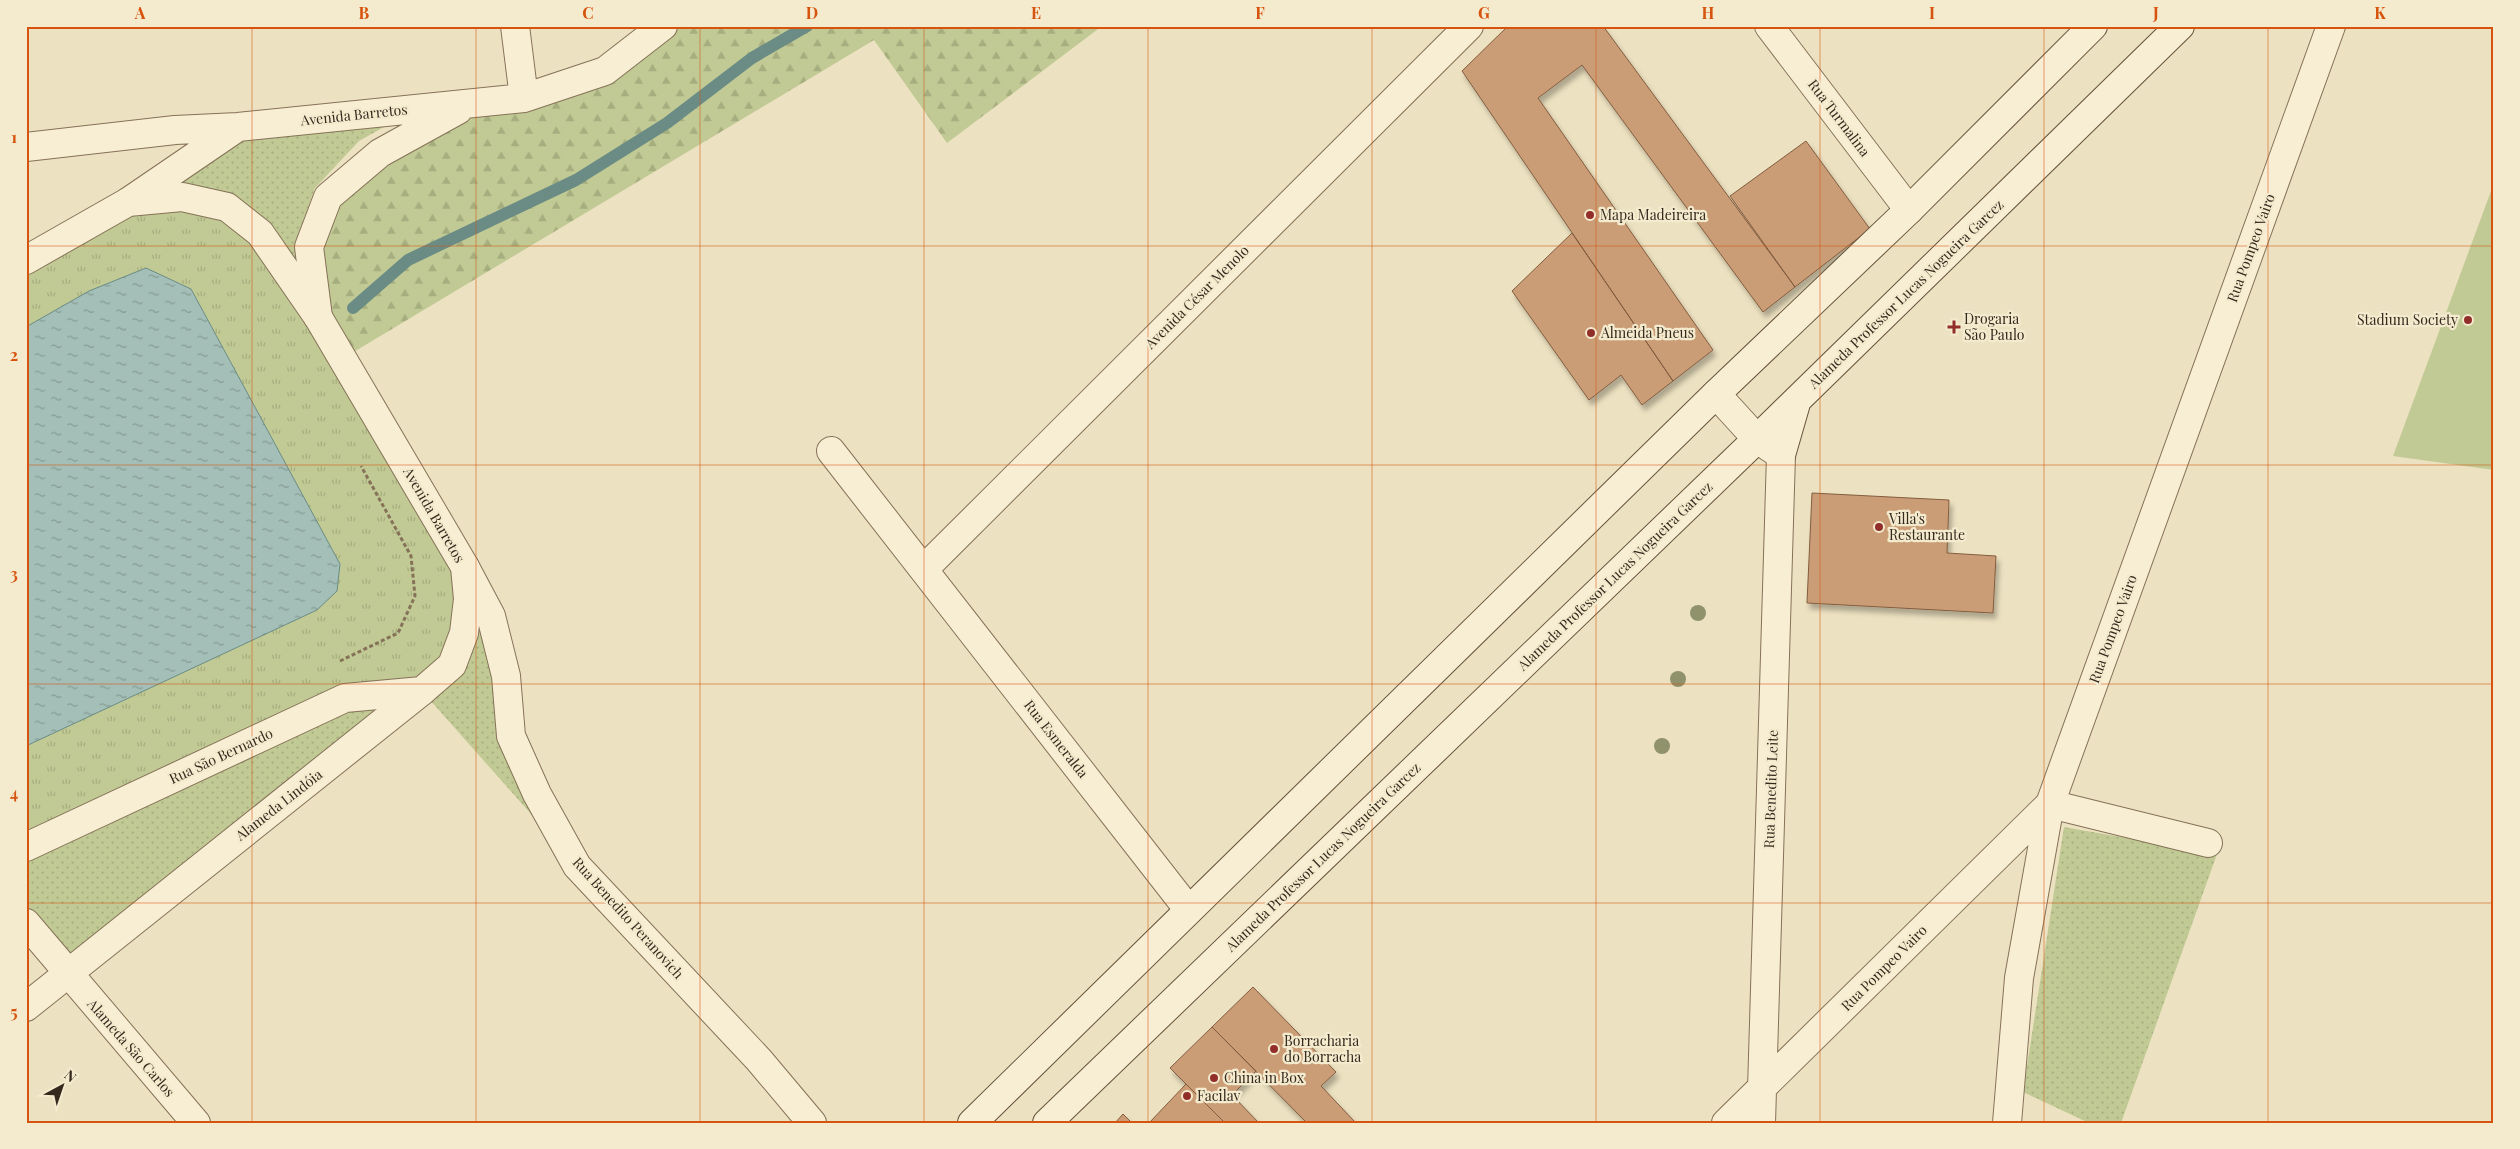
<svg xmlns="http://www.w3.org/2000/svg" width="2520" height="1149" font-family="'Playfair Display',serif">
<defs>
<pattern id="grass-dots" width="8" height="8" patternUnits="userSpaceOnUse" patternTransform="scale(1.25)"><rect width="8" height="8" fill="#c1ca94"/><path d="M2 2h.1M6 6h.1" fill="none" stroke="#a6ae7f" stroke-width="1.8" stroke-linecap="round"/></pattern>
<pattern id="forest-firs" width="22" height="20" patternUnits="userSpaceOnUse" patternTransform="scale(1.25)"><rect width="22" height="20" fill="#c1ca94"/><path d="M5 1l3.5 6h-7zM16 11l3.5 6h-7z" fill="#a6ae7f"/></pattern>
<pattern id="park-tufts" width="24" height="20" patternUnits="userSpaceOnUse" patternTransform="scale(1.25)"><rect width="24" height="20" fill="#c1ca94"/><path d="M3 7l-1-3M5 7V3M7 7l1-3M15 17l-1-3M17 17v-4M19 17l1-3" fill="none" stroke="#a6ae7f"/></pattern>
<pattern id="water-ripples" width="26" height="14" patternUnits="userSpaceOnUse" patternTransform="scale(1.25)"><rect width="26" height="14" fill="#a3bfb7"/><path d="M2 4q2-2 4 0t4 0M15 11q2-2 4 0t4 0" fill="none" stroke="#869b94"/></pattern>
<filter id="shadow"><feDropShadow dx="3" dy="5.5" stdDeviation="2.5" flood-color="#0004"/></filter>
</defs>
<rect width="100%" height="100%" fill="#ece1c0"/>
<path fill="url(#grass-dots)" d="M407,114L359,141L315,188L297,238L301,275L157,194L238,138Z
M465,567L511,736L577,866L422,691L67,974L26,923V848Z
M2064,827L2217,854L2121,1123H2089L2023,1092Z"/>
<path fill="url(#forest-firs)" d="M663,26H1102L947,143L874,40L342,359L309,247L328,197L469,104L524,98Z"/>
<path fill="url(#park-tufts)" d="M182,197L260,233L465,567L464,633L422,691L345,698L26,847V260L128,202Z"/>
<path fill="#c1ca94" d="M2494,183V470L2393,456Z"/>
<path fill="url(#water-ripples)" stroke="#6a8c85" d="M146,268L191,289L340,564L337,591L317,610L26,746V327L89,291Z"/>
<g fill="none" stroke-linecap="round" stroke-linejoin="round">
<path stroke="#6a8c85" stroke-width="12" d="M353,308L408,260L576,180L667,123L752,58L807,26"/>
</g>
<path fill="#ca9d76" stroke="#835d3f" filter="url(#shadow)" d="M1508,26H1603L1795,287L1763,312L1582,65L1538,98L1713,350L1673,381L1462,71Z
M1806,141L1870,229L1795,287L1730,196Z
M1572,233L1673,381L1642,405L1621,375L1589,400L1512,291Z
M1812,493L1949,500L1947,553L1996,556L1993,613L1807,603Z
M1253,987L1336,1072L1321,1086L1356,1123H1307L1212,1027Z
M1212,1027L1256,1071L1232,1095L1259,1123H1225L1170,1068Z
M1186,1084L1225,1123H1149Z
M1123,1114L1132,1123H1115Z"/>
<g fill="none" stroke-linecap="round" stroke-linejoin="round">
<defs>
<path id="minor" d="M515,26L524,98
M1769,26L1909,210
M26,147L175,130L238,127L524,98L605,71L663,26
M128,202L238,127
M318,317L309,247L328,197L380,153L458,110
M1716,394L1757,439L1781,455L1761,1123
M831,451L1188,909
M465,567L491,616L506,676L511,736L537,794L577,866L759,1060L812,1123
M924,569L1469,26
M2050,804L2208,843
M26,923L196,1123
M26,1007L422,691
M1726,1123L2050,804L2331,26
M2007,1123L2019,978L2050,804"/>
<path id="tertiary" d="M26,260L128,202L182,197L227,207L260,233L318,317L465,567L468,599L464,633L452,665L422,691L345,698L26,847"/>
<path id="secondary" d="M1781,455L1796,403
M972,1123L1716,394L1909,210L2093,26
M1047,1123L1757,439L2180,26"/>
</defs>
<use href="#minor" stroke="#857258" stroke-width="30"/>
<use href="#tertiary" stroke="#857258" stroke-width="30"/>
<use href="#secondary" stroke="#66533c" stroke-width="30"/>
<path stroke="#857258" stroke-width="3" stroke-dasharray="4 2.5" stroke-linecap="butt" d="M340,661L398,633L415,596L411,556L361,466"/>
<use href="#minor" stroke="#f8eed3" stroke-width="28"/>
<use href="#tertiary" stroke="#f8eed3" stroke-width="28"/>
<use href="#secondary" stroke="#f8eed3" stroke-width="28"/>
</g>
<g fill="#8f926a">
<circle cx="1698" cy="613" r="8"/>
<circle cx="1678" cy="679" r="8"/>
<circle cx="1662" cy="746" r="8"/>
</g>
<path fill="none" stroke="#d6540e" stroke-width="1" stroke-opacity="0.55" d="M252,26V1123M476,26V1123M700,26V1123M924,26V1123M1148,26V1123M1372,26V1123M1596,26V1123M1820,26V1123M2044,26V1123M2268,26V1123M26,246H2494M26,465H2494M26,684H2494M26,903H2494"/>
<g fill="#922e2a" stroke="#f4ebcf" stroke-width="2">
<circle cx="1590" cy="215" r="5"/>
<circle cx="2468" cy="320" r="5"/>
<path d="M1951.5 319.5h5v5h5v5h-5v5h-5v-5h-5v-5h5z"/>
<circle cx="1591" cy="333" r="5"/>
<circle cx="1879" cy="527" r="5"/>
<circle cx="1274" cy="1049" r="5"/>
<circle cx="1214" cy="1078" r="5"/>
<circle cx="1187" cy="1096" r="5"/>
</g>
<g text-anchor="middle" stroke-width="4.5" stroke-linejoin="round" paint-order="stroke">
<g font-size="14" fill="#35291d" stroke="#f4ebcf">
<text transform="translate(354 115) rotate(-6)" y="5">Avenida Barretos</text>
<text transform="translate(1839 118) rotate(53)" y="5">Rua Turmalina</text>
<text transform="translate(2251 248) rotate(-70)" y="5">Rua Pompeo Vairo</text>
<text transform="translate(1906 294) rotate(-44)" y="5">Alameda Professor Lucas Nogueira Garcez</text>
<text transform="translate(1197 297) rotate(-45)" y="5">Avenida César Menolo</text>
<text transform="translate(434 515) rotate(60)" y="5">Avenida Barretos</text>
<text transform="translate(1615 576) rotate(-44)" y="5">Alameda Professor Lucas Nogueira Garcez</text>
<text transform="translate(2113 629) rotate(-70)" y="5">Rua Pompeo Vairo</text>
<text transform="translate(1056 739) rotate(52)" y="5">Rua Esmeralda</text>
<text transform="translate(221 756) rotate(-25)" y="5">Rua São Bernardo</text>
<text transform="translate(1771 789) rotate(-88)" y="5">Rua Benedito Leite</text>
<text transform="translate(279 805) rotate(-38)" y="5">Alameda Lindóia</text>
<text transform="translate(1323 857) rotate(-44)" y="5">Alameda Professor Lucas Nogueira Garcez</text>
<text transform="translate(628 918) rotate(48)" y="5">Rua Benedito Peranovich</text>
<text transform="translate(1884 968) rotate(-45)" y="5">Rua Pompeo Vairo</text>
<text transform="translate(131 1048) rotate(49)" y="5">Alameda São Carlos</text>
</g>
<g font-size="14" fill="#35291d" stroke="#f4ebcf" text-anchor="start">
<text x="1600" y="220">Mapa Madeireira</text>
<text x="1964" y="324">Drogaria<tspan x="1964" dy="16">São Paulo</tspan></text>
<text x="2458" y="325" text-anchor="end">Stadium Society</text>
<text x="1601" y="338">Almeida Pneus</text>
<text x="1889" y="524">Villa's<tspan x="1889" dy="16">Restaurante</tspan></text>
<text x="1284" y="1046">Borracharia<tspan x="1284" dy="16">do Borracha</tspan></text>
<text x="1224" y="1083">China in Box</text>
<text x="1197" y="1101">Facilav</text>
</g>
</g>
<rect width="2520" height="1149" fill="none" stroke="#f4ebcf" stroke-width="55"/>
<g transform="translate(62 1086) rotate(40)" stroke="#f4ebcf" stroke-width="4" paint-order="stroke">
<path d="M0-4L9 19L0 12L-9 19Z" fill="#35291d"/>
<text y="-8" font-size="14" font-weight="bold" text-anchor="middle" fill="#35291d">N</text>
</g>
<rect x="28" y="28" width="2464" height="1094" fill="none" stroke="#d6540e" stroke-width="2"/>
<g font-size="16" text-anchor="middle" font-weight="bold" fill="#d6540e">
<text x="140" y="19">A</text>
<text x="364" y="19">B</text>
<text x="588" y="19">C</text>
<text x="812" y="19">D</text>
<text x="1036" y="19">E</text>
<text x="1260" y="19">F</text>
<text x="1484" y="19">G</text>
<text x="1708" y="19">H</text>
<text x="1932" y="19">I</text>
<text x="2156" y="19">J</text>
<text x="2380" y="19">K</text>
<text x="14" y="143">1</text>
<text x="14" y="361">2</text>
<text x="14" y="580">3</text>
<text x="14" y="799">4</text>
<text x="14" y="1018">5</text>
</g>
</svg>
